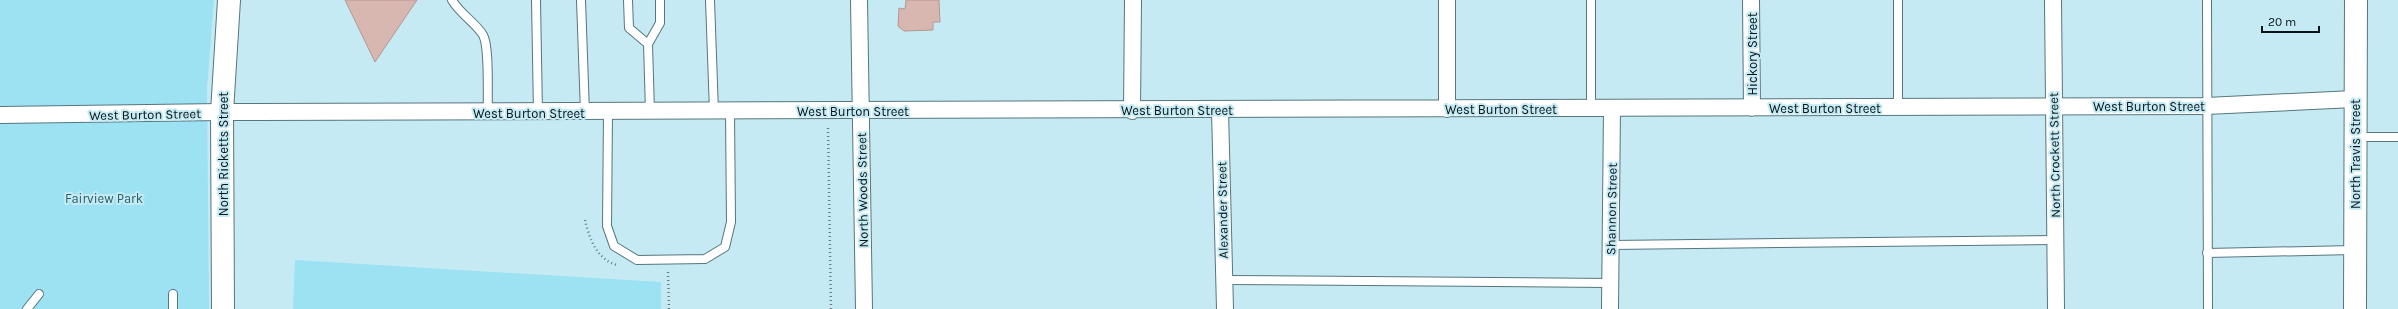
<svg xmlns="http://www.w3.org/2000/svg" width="2398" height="309" font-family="Karla,sans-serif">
<rect width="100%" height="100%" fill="#c6eaf3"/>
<path fill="#9ce2f3" d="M0,0H214L207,88L209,309H0Z
M295,260L661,282V309H293Z"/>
<path fill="#d8b7b1" stroke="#b69690" d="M345,0H417L375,62Z
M906,0H939L940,22H933V30L904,31L898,26L899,8L905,9Z"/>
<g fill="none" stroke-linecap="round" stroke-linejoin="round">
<defs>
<path id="lane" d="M452,0C460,14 475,22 483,35C490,47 487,97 488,113
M536,0L538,113
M581,0L585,113
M628,0L629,28L648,44L650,112
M710,0L714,112
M2207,0L2208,309
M648,44L660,23V0
M1898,107V0
M1591,109V0
M608,112L607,226L614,246L637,260L705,259L725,247L731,222L730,112
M2355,137H2398
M1611,245L2055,240
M2207,253L2354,250
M1224,280L1610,283
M27,309L39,294
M173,309V294"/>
<path id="street" d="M859,0L864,309
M1447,0V109
M1751,0L1752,108
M2053,0L2056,309
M1220,110L1225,309
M1132,111L1133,0
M0,115L222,112L2206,106L2354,99
M1610,309L1612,108"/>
<path id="secondary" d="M223,309L222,112L229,0
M2355,309L2356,0"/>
</defs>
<use href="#lane" stroke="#56767e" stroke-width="10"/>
<use href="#street" stroke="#56767e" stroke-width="18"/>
<use href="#secondary" stroke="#56767e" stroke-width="24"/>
<path stroke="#657d83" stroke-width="2.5" stroke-dasharray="1 3" stroke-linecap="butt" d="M828,128L831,309
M585,220C589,238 597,260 617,265
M668,272L669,309"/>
<use href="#lane" stroke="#fff" stroke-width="8"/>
<use href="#street" stroke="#fff" stroke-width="16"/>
<use href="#secondary" stroke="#fff" stroke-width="22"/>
</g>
<g text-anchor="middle" stroke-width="4" stroke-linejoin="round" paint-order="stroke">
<g font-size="13" fill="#071417" stroke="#c6eaf3">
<text transform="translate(1752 54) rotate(-90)" y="5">Hickory Street</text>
<text x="2149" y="111">West Burton Street</text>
<text x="1825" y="113">West Burton Street</text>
<text x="1501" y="114">West Burton Street</text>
<text x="1177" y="115">West Burton Street</text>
<text x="853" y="116">West Burton Street</text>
<text x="529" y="118">West Burton Street</text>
<text transform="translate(145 114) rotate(-1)" y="5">West Burton Street</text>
<text transform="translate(223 154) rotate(-90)" y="5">North Ricketts Street</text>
<text transform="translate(2355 154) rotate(-90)" y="5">North Travis Street</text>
<text transform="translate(2054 155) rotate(-91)" y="5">North Crockett Street</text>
<text transform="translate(862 190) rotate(-91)" y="5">North Woods Street</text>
<text transform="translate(1611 209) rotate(-89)" y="5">Shannon Street</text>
<text transform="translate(1222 210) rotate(-91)" y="5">Alexander Street</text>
</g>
<g font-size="13" fill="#285f6b" stroke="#c6eaf3">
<text x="104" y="203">Fairview Park</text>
</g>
</g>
<path d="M2262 26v6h57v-6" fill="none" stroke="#071417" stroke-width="2"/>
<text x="2268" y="26" font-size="12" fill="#071417" stroke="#c6eaf3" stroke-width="3" paint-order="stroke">20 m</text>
</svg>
